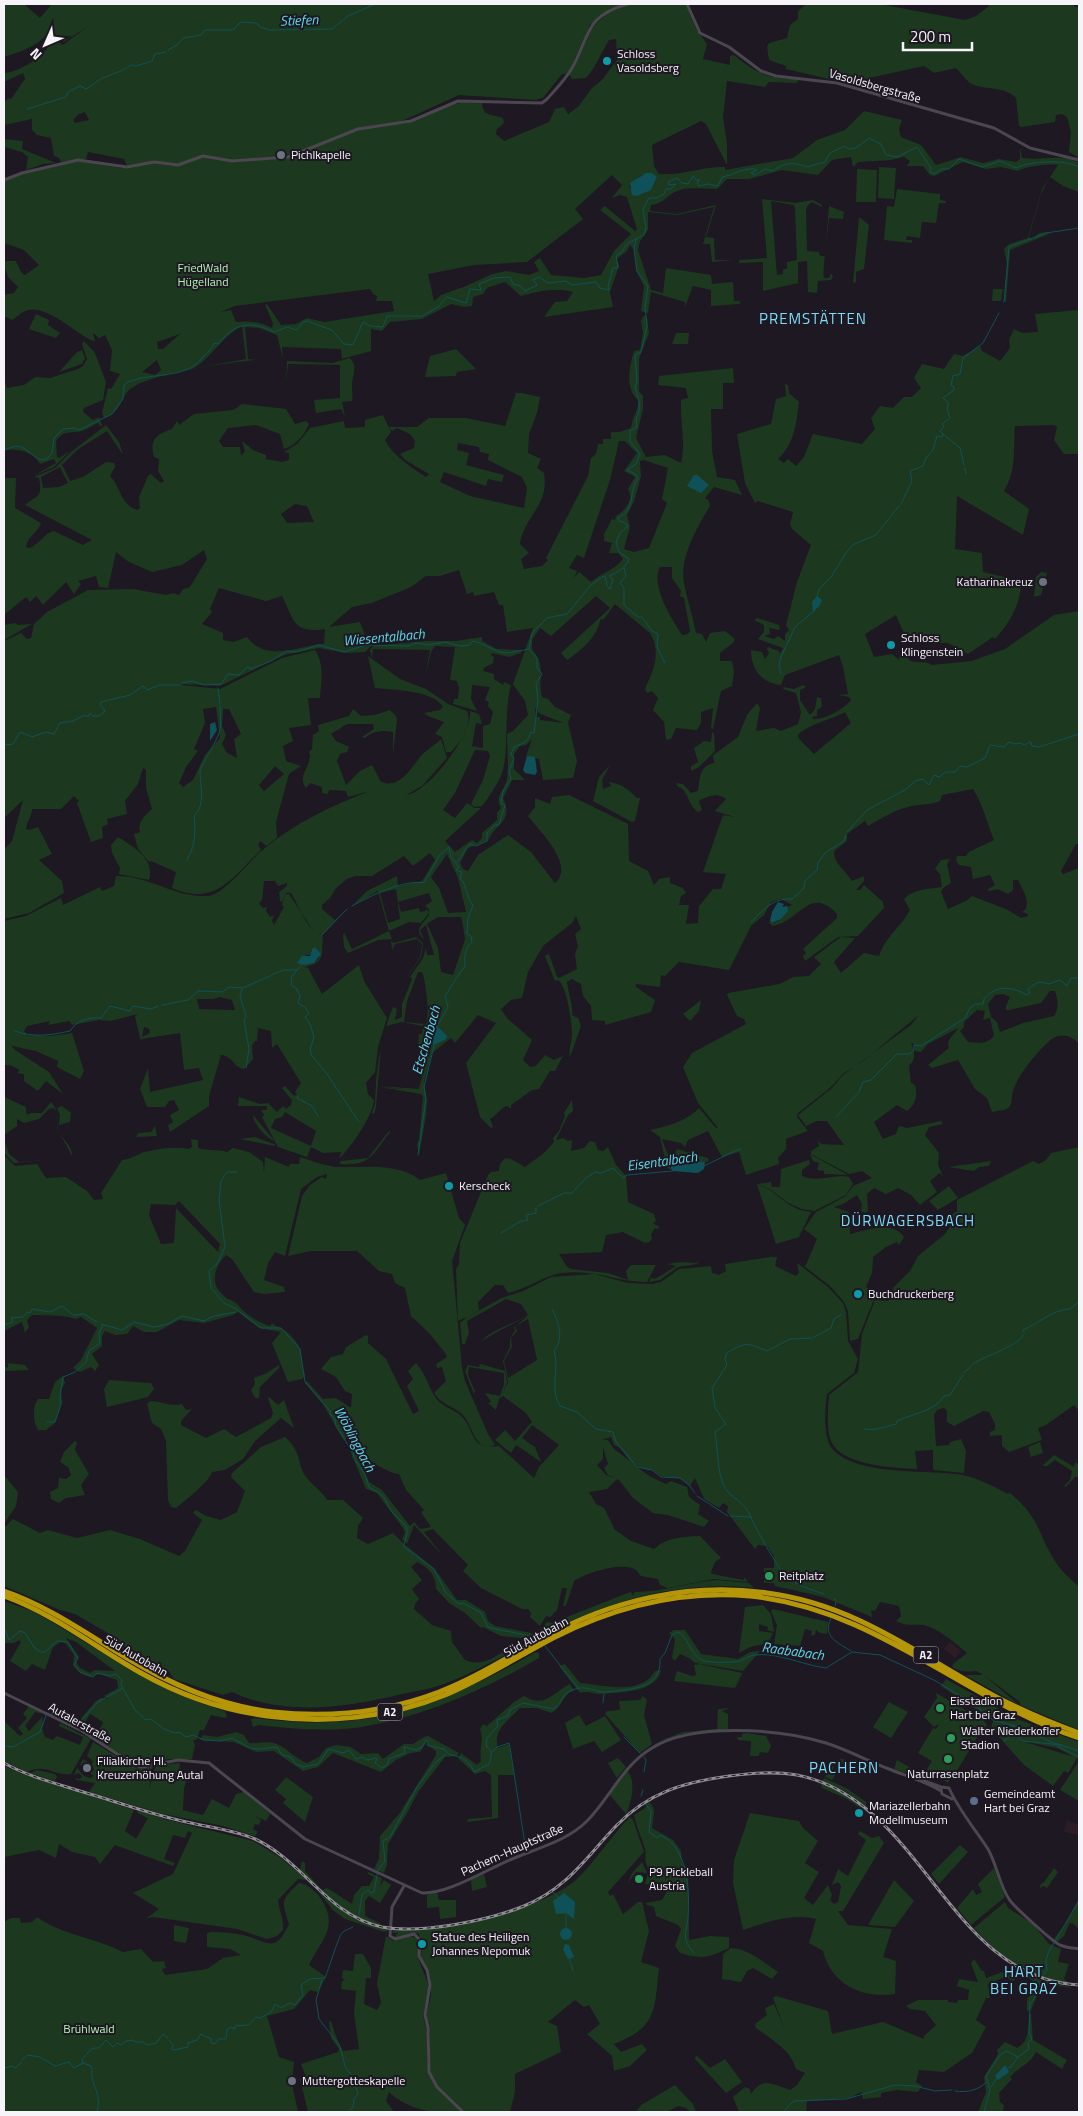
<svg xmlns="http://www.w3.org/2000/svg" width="1083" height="2116" font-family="'Titillium Web',sans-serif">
<rect width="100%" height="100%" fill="#1d1821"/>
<path fill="#2c1c25" d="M950,1642L961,1651L955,1658L944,1649Z
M1067,1820L1079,1825V1835L1064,1832Z"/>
<path fill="#1c391f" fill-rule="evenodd" d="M4,4H24L40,18L52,4H625L590,25L570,69L566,74H562L543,98L535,100L459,95L402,121L363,127L287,156L232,160L203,155L177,164L160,162L127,166L124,159L88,152L86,159L61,162L59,158L54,156L51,138L37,135L32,130V119L4,125V102L9,98L11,99L25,79L23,73L4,82V73C17,73 49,55 50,41L55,40L63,45L88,26L64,42L58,37L50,39L48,37L53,25C41,46 25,50 4,57ZM85,112L89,120L75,123L73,120L79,114Z
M632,4H686L696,29L707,44L703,59L730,65V56L734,55C757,74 769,79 799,79L797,83L769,82L765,87L727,81L723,117L727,144V165L706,124L701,121L652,145L654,166L659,174C681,176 703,166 725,167V170L793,158L817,140L845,130L864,111L902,120L899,129L901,137L921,145L936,165L961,157L983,163L999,159L1016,162L1020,159V147L1022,158C1041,161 1062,153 1079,163V192L1063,186L1050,177L1058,165C1052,163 1022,167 1018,171L1001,167L986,169L963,162L934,176L930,175L923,166H907L910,161L904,157L891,160L858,162L853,167L851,157L832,160L818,175L782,170L749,179H727L717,189C705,189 692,187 680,190C668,193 666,203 651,205L650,211L677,214L716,205L706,237L714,238L715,260H733L712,262L710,244H703L714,207L677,215L648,212V230L640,241L638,250L651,290L663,293L666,268L711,275L712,284L733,282L734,301H740V304L711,306V290L693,286L685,307V302L651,292L648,313L641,311L644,286L636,271L634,250L630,245L627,251L617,259L619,266L610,292L613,307L544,317L555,302L567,301L573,292C555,287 539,291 521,296L505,282L487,288L483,294L473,297L472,306L464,307L451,304L422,319L390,322L382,331L371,329V351L342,359L341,349L282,347L283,359L277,335L259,328L245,327L248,359L257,360C230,362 157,373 135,386C118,395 126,409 104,418L102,413L108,388L111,389L120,374L110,371L112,350L105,335L99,338L93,333L95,341H93C74,332 47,305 28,310C20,312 18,317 12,320L4,316V295L14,293L18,287L8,277L4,265L6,261H16L21,272L25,275L39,265L24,250L4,243V181L18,175L78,161L121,168L154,163L173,166L201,157L232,162L288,158L358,130L378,125L408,123L451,105L464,102L482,103C483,117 492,114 503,118L504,123L497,129L496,134L504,141L549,122L555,109L564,107L568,114L578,107L592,88L602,80L617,60L616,39L609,40C601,53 596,67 586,78L572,79L569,74C586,37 590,16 632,4ZM612,175L622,185L612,198L620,195L627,197L637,229L635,231L605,206L600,210L631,234L614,251L601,275L584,278L551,275L540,258L534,262L539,271L529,275L506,271L492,274L466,286L441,295L434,301L428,274L474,265L527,262L583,219L575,209ZM642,175L657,177L652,188L637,196L629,186ZM370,289L373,294L377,296L376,301H392L394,311L324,322L307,318L296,324L281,325L267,304L265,305L273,323L272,328C260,321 249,321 236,322L231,310L220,312L235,306ZM242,326L246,359L192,369C211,359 222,336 242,326ZM180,334L163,349H158L157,342ZM157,360L161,370L155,375L142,372Z
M806,4H879L965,20L976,16L989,6L988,4H1069L1079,8V158L1069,152L1071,132L1067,117L1062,114L1056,115L1055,122L1021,127L1019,126L1016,98C1004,85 984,91 970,83C965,79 960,72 956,68L934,73L924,66L846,83L786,69V66L769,60L767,47L769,43L787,38L790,25L798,19V11Z
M4,139L23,141L22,149L56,163L43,164L26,170L28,157L22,152L4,147Z
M879,167L896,168L894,199L878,198Z
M857,169L877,170L876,202H856Z
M1049,178L1041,194L1029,237L1032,239L1039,233L1048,232L1049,234L1010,250L1006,302H1004L1007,264L1004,249L1009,244L1028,238L1042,189Z
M897,189L940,194V200L946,201V203H939L936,223L922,222L920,238L907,236L906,240H912V243L884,240L887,206L894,207Z
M762,199L796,203L813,200L822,205V207L812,202L808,205L806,210L807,251L819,252L820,256H825L829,206L844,212L843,219L829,218C828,231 822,271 824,278H829L831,273L833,277L831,280L818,281L817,293L808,292L807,261L798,262V283L763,291V262L739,263V260L767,258ZM771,201L794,205L795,209L797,260L787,262V269H783V274L777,275Z
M859,217L869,225L864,269L856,272V282L853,283Z
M993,289H1003L1001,301H992Z
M1078,310L1079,454H1064L1054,440L1057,427L1054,425L1015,426C1013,450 1017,470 1004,491L1029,509L1023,535L957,496L955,549L982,553L983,572L1021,581C1022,602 1009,624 995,639L993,637L968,654L948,643H908L896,615L865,634L874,657L892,654L899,660L901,651L907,649L909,660C916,664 925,660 932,665L972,661L1005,649L1054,615L1079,611V844H1076L1061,871L1063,874L1079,868V1044C1073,1036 1061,1032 1052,1039C1040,1048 1017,1076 1013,1091C1011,1095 1013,1101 1010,1106C1005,1112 999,1110 992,1112L987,1098L975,1089L958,1060L932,1068L928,1065L949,1048C945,1040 955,1034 958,1028L928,1044L921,1052L915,1051L913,1043L911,1044C915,1050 916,1061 909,1065L911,1083L915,1085C918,1094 916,1105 907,1111L897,1105L874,1122L883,1139L896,1134L899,1126L907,1128L941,1121L943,1124L929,1127L925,1135L939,1153L938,1165L944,1178L940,1173L930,1181L937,1192L920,1205L911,1195L898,1188L886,1194L874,1188L867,1194L868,1211L865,1213L861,1211L862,1204L857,1195C850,1199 844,1205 834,1207L849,1212L850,1234C867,1230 892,1220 904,1237L899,1245L897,1242L886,1247L873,1257L872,1273L866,1287L877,1292L858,1339L850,1341L848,1311L844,1302L830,1286L805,1267L817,1239L804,1229L816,1212L846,1196L853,1186L872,1178L862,1171L849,1174L811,1154V1151L819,1146L818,1141L821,1144L844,1145L827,1121H817L806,1126L798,1115L832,1088L843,1075L911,1025L919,1015L863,1061L843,1074L829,1089L798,1113L797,1117L808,1131L786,1139V1149L778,1158L779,1164L746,1175L739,1152L722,1157L708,1131L688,1140L685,1147L681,1143L662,1139L667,1153L670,1154L675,1153L677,1149L708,1158L709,1161C698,1165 689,1155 678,1157L670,1164L672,1170L667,1168L660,1137L650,1130C664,1127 688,1121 699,1108L716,1128H718L698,1103L683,1067L692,1053L746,1024L744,1019L737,1016L727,995L728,993L780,984L793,977L809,976L821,964L814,957L841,937L855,938L834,962L841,973L864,953L879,956C885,937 901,927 910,910L904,899C913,889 929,889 942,887L940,874L935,869L941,860L950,859L947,864L951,883L943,888L941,892L948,909L966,901L972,896L1008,910L1021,918L1028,916V914L1022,912L1026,909L1027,903L1025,894L1018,880H1013V890L1008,894L998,889L990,891L987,890L995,885L990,875L973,879L971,867L959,865L956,860L957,856H966L969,852L994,840C987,823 983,805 973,789L942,795L940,801C930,805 922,804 912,806C896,809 882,818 868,826L865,821L847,834V841L834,851C833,863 846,871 852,881L864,876V881L856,890H860L864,885L883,902L884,908L858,936L838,937L805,961L803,956L806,953L803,949L837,918V914C810,885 800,921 773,926L768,922L774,923L781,919L787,907L792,905L781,899L771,902L764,915L751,926L729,970L679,962L665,976L661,975L660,987L636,984V987L655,1000L651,1012L605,1025V1021L592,1020L591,1006L583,996L581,984L572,979L567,982C568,992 573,1004 572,1015L578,1018L581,1026L570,1057C568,1051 572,1042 572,1034C572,1022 567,986 558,980L555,981L545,956L549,954L557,977L559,978L577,969L575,954L578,946L575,934L581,929L576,916L572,923L543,946L528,972L522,998L511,1000L501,1009L507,1018L532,1040L523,1060L530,1067L536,1066L545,1055L554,1060L563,1056L555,1071H550L539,1089L532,1090L511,1105V1109L507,1106C501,1107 497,1116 490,1119L493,1127L491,1128L480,1117L466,1063L496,1023L478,1015L455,1043L451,1038L432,1053L424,1082L427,1101L426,1115L419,1155L417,1144L419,1140L423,1096L421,1094L380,1087L411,1090L378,1086L419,1089L428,1053L418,1047L419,1034H422L423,1026L402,1022L386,1026L381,1046L376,1107L374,1114L372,1113L375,1104C376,1070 380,1039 393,1007L397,1009L395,1020L402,1017V1004L412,979L410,977L423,958L426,948L427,955H434L426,925L420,930L424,940C413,929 423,924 429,915V909L425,906L432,901L429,893L398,902L401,912L419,908L420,912L426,911V908L429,913L421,923L409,922L389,931L392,939L378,940L348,953L344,947L343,935L344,933L352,949L389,931L378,891L352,906L367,891L397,876L398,886L422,881L435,860L430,853L413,866L404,856L372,876H355L347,879L336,888L330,898L322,905V909L335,920L349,907L322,935C305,929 300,907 291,893H286L282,902L280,901L279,892L287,886V883L278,886L275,881H264L262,900L259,904L263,908L267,907L266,911L270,917L274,915L272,921L274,925L284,907L282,905L285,894H289L312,929L323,937C321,955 326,962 305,967L308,968L322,994L359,965L364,981L387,1018L378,1047L375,1072L366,1083L368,1094L374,1100C373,1116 351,1147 339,1159L341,1152L323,1153L311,1147L307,1157L278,1147L262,1117L264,1115L261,1110H267V1106H238L239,1097L260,1104L268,1103L277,1112L283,1106L286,1109L291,1105L292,1100L282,1088L285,1086L294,1096L297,1094L295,1092L301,1083L277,1044L272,1048L271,1031L258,1028L257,1041H255L252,1046L253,1059L244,1069C234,1068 233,1056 221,1055L209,1096V1106L170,1132L168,1125L173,1122L170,1115L179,1110L174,1100L169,1101L165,1107H147L140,1089L148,1068L150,1092L203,1080L199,1068L184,1070L180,1033L141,1039L143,1036L150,1033L149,1029L144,1027L141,1042L135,1016L138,1014L110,1021L99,1020L72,1025L69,1021L48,1025L50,1021L27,1026L24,1031L27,1035L50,1036L72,1033L84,1071L80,1079L57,1067L58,1061L36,1051L12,1046L9,1043L15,1050L49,1072L63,1094L46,1081L38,1091L24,1081V1074L17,1073L20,1070L10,1065H4V921L26,916L61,898L63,905L100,887L102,891L114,886L116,876C148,875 175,898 208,896C224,894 248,863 260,852C293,824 330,806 370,791L348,797L346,791L329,790L328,794L322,793V787L310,783L306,788C296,775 314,764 309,752L312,749L313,735L319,731L318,725L349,716L353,709L361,716L375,715L390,710L396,716L397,720L393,754V732C382,730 373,731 365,738L362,737L374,729L373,724H347L331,734L336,741L349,747L347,752L340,754L337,761L346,785L360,771L372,765L381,782C400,789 411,768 421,756C427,749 434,746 441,739L447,758L422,786L406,795C429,792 473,733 470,711L479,714L482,724L476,723L472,746L483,748V726L490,724L493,712L488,706L489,702L485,700L490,687L472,685L471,699L477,711L453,704L454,699H458L459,688L457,681L450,680L455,647L435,646L431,652L425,677L430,650L373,649L372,658L370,650L373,646L425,641H456L482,637V641L497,649L522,650L521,653L509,657L492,653L491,655L494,657L493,663L484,668L483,671L494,674V679L503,685L504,682L511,685C503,713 510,753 501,776C496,786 489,797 482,806L475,807L471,804L483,780L490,756L488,751L475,750L455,793L443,810L455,818L467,803L475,808H481L445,841L455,852L472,840L477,843L482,838V833L497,820V813L501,808C494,796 505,790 507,779C509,764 507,749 507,734L513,731L528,715L525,701L513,684L533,628L507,632L503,605H499L494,592L474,596L473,592L467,594L459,570L440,576H426L411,587L372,603L352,607L329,627L360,622L366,638L372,645L365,652L346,653L319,648L284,655L220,686L183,684L182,685L220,689L282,658L315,650C325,665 321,682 320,698H308L311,725L289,728L293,741L283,746L286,761L301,766L289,774L276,822L277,838L266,846L261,841L258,844L261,850C232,877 217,907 172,888L176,872L151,861L149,862L138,849L134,834L140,832C137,821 146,815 152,809L146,788V770L143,768L138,784L125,801L127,814L107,819L108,824L102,827L103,838L91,842L77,803L79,801L74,796L61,809H32C32,817 27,820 26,829L29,830L38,827L52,854L39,860L62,881L64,893L29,913L4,919V850L12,841L23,800L4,818V641L21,633L27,639L31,638L34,624L47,612L88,590L133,589L166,595L173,593L179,595L183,589L190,587L207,559L204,550L182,565L152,572L129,562L116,552L108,588L99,587L96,576L78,581L81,584L74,594L66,582L43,605L36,596L30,602L26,597L4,615V478H16L15,508L41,523C38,533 27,536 26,547L30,548C39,544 46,532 54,531L83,545L92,540L25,505C37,495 43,498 39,478L34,477L55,468L71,452L106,425L119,442L123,455L107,431L77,450L62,465L70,481L83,477L106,462L114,463L115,467L110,476C121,487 120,504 137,510L140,508L139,497L148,476L151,474L161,483L164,481L158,471L159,459L154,457C149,440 156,434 172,429L177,421L179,425L194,414L233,410L242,404L286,409L295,424L306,421L309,424C305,435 295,446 284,449L280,434L256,425L228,428L219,441L223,447H240L241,456L245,451L242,441L253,450L266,455V459L282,462L289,460V453L284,452L297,444L310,428L344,421L345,428L365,427V420L383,415L391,432L385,440C393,456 411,467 426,477L429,474L405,460L400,454L414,448L415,441L410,434L397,428L392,431L389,427H417L429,418H466L505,426L516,393H522L540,397L537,413L529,434L528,453L541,459L537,468L544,473C550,505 524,516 520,544L529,553L521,559L524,569L542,566L548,560L546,558L588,476L591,458L596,454L598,444H603V439H611V432H619L631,428C632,418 639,410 638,400C625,389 629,367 634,351L640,350L643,333L641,321L643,316H647L649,333L639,359V391L643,396V409L636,438L646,457L665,455L681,463C686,442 680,422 681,400L688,398L686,388L658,385L659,376L733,368L734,383H723V409H711L712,451L717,477L735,480L742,495L714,487L705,498L709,501L710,506C698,526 679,558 684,583C687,600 693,616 696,633L702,634L706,642L710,633L725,631L735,639L733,643L720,653V661H732L734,672L732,686L721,691L713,729L711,728L713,708L701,712V723L697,730L676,728L671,739L666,740L664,722L653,710L658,698L652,691L647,693L645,689C653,671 662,653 650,633L615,604L604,619L600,620C598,636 581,651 567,660L561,653L610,608L596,596L551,636L540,628L532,640V650C547,664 537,681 542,697L548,699L555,707L571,715L568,722L577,761L573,778L543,780L539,759L526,756L532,739L526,745L520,746L514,754V769L525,780H512L503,798C514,822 495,823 488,841L468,848L460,863L463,869L468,871L478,855L508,835L531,852L555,883C576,865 539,831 528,816L535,807V798L550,804L552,797L569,795L628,824L629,861L648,871L654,885L659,879L670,877V883L683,888L686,893L681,896L679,905H689L686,924L698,923L699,906L713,889H721L726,874L703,872L723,815L735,817L715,811L726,799C717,792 708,796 699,801L702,810L698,812C688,806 689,790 677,786L676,783L683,784L691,793L698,791C700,778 699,766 714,763L713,755L716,753L738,737L747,715L757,703L760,708L756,731L774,728L781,731L798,724L801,712L796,693L783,689L784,687L794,689L803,685L806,687L800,690V700L810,715L815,709L817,697L821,698L822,707L817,710V716L812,717L813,719C825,720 844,709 851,700L849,697L838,695L848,694L843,667L839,655L785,675L781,685C762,683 751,670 751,650L762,652L765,659L769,653L767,649L768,647L779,651L780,654L783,648L758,639L764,632V625L754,620L757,618L779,625L780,630L769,628L770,634L764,636L774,639L778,636L785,641V634L789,630L786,625L797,582L811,545L792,529L790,524L793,512L758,501L755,503L745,483L737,434L771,424L776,399L786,396L785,384L788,385L789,393L799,402C796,424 795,443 778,459L784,463L788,459L796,466L804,457L813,434L862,444L875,429L871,418L880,406L893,408L904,397H912L921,388L914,378L922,364L944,369L954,354L963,356L980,346L982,351L1000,361L1010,348L1009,340L1014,329L1022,333L1038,332L1035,314ZM619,441H625L637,453L624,471L635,477L628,489C634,499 626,510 616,516L615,520L612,519L604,534V541L612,543L609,553H618L623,559C615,570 601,573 591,582L579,572L543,615L574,578L577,571L569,568L577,555L584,558L610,480ZM458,443L479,447L480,452L489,454L488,460L522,477L527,488L524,508L470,496L440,482L444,472L486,486L488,479L502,482L504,475L466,465L469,453L457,450ZM644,460L668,468L662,499L667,503L649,548L634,552L624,549L630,527L627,515L634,501L641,476L640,461ZM60,467L68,483L59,487L43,488L41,477ZM295,504L307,506L314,522L287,523L281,514ZM660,567H672V578L681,591L680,596L684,598L690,631L688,634L682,635C672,619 650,585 660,567ZM219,588L266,601L282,596C294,619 292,634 325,629L324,644C318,643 312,646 305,647C284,652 261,656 247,637L233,642L223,640V633L202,624L212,612L210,609ZM216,707L220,738L205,755L193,780L183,787L179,783L186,767L198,751L194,749L205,723L203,709ZM537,708L538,713L564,723L540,720V717H536L535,709ZM223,709H229L241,734L234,739L237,758L227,753L222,744L226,735L222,726ZM845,712L851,723L814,754L799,739L798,735C808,724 831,720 845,712ZM275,766L284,774L264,791L259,785ZM447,854L458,878L466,912L448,913L439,888L431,877ZM396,889L400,919L388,923L380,893ZM438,917H461L462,920L465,939L453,975L441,972L438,948L427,924ZM311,950L320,957L314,963L301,965L306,955H310ZM418,972H422C426,981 430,1016 426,1024L404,1022L407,1001ZM1050,991H1055C1058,999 1059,1009 1054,1016L1023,1023L1000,1032L997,1022L991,1017L988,1004L995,995L1003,994L1010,997L1006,1006V1010H1009L1041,1003ZM219,997L232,1000L235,1010L199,1009L197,999H214ZM977,1010L985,1011L983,1020L990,1018L994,1036C985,1045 981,1043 968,1042L960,1031L964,1027V1022ZM285,1112L316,1131L311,1146L271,1128L275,1119L282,1117Z
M36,314L49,320L48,325L60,333L56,338L29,329Z
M676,333H689L688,344H672Z
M84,341L95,353L106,382L103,400L84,408L83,412L93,420L99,417L102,425L101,427L98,423C93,425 88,429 82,431C71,434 64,429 56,441L57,457L59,458L70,451L54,467L33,476L56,463L54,459L40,464C34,452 16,447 4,451V380L7,388L24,385L35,377L50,378L78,369L83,366L87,359L82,344Z
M456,349L476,369L457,372L456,376L425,377L430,356Z
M82,350L85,358L82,364L59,372L77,352Z
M350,358C359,367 351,377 352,388C352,392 353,396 352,401L342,402L345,417L341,409L316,413L314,400L340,398V365L288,364L286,385L287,361L332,363Z
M1041,572L1047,573L1041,595L1034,597L1036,577Z
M15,623L18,625L32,624L4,640V625Z
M368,656L400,679L426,689L448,704L467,711C473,725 460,742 451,752H446L442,737L435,734L444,722L428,716L424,713L440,710L443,707C434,690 392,690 375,688Z
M712,732L714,734L715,751L699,767L691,771V766L698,762L694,748L704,741L711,742Z
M610,765L602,780L603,789L611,786L609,782C622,784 628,789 637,798H640L635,821L632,822L593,801L599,777Z
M118,837C132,846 156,859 149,880L119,874L120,868L112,853L111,845Z
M416,937L423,943L421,957L404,982L420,957L422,944L417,939L395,944L392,950L391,941L394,943Z
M701,1000L699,1011L690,1021L683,1014Z
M4,1097L26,1107V1113L29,1115L30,1113H42L51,1102C62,1115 54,1120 59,1132C63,1140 73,1147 72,1156L57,1128V1112L53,1108L49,1109L39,1119L24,1123L17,1119V1126L4,1135Z
M572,1100L573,1111L568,1115L556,1140L563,1138L568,1141L572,1140L571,1151L584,1148L590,1141L595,1142L598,1150L603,1151L608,1147L616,1165L626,1176L628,1202L654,1214L656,1221L653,1223L659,1227L658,1229L655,1228L651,1234L652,1239L649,1242L645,1243L623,1232L606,1235L602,1252L559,1254L567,1267L571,1269L608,1273L628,1280L626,1271L631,1265H656L647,1282C616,1282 596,1269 562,1273C543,1276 527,1289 508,1293L503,1285H495L478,1302L479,1311L467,1317L502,1298L523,1291L551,1277L594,1274L628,1283L652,1284L661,1282L679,1269L711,1266L712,1273L719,1275L726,1271L725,1264L771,1257H777L775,1266L796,1276L799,1273L797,1263L801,1266L828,1287L843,1303L846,1312L848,1341L858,1359L854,1373L827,1394C825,1408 823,1434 831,1447C853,1477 929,1469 963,1475C978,1478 995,1487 1008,1494L1010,1493C1042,1519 1037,1535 1057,1564C1063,1573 1072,1580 1079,1587V1730L1020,1705V1702L984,1675L1019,1705L965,1675H983L977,1671C966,1672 961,1672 952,1667L953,1664L967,1653C957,1644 936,1627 923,1625C910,1624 909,1627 896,1621L901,1616L899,1606L880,1602L875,1611L871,1610L872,1617L823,1597L775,1586L774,1583H764V1568H774V1556L767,1546L758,1545L755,1549L727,1512L728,1506L723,1503L719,1508L704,1499L695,1478L690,1486L681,1479L661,1476L653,1470L643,1469L632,1463L649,1476L666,1484L671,1481L687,1487L689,1497L700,1505L698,1514L709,1521L704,1527L668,1515L653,1513L633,1498L619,1480L608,1475L604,1468L608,1464L603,1447V1459L597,1465L606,1475L617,1479L607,1489L589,1492L596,1504L604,1508L615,1530L631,1541L654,1549C667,1537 683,1537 700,1536L721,1558L715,1562L711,1572L712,1574L744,1580V1577L748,1582L713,1579L668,1588L660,1585L658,1579L641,1576C639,1574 638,1572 636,1570C624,1561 585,1573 574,1581L566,1606H563L567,1588H562L557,1610L550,1617L546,1616L540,1626L530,1617L531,1613L528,1609H522L481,1588L463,1571L468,1565L433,1529L424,1532L443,1556L414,1525L407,1544L402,1539L405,1533L403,1528L377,1493L366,1489L348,1446L350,1444L353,1447L369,1482L382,1490L410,1526L414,1522L420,1529L431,1527L421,1512L424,1510L406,1490L399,1474C392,1475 364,1458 358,1452C354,1447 354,1442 348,1436L344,1441L323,1404L305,1383L307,1381L323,1399L336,1398L351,1408L352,1394L345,1391L336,1377L321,1369L331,1357L343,1354L346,1347L366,1335L368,1336V1343L386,1359L413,1414L419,1411L407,1386L413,1379L408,1371L416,1363C426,1374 428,1386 435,1397C441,1406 453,1409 460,1415C477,1430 467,1450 499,1446L534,1478L539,1467L559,1445L532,1425L522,1438L535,1447L541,1462L516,1445L511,1453L495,1440L505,1430L515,1441L532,1422L526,1413L503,1396L499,1399L496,1410L488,1403L491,1402L485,1393L500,1396L504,1384V1373L469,1367L468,1375L475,1391L474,1394L465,1371L468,1365L479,1367L480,1364L505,1371L507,1382L503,1393L508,1382L503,1361L510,1347V1339L515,1330L514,1327L528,1316C513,1324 497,1331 482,1341C492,1329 514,1324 528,1315L521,1304L506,1299L467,1321L469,1333L465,1344H462L460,1323L467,1317L458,1321L456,1269L459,1264L460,1243L488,1175L491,1172L499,1171L500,1164L505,1158L511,1159L525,1167L544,1153L554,1142L553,1138L559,1131L565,1116L564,1113ZM528,1319L537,1360L508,1378L504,1361L512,1347L511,1338L517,1331L515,1326ZM611,1437L614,1445L620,1448L630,1461L614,1449L608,1440H602Z
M62,1106L71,1113L70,1122L59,1125L60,1115L57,1108Z
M253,1115L273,1139L275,1146L240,1139L255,1137L274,1144V1141C267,1138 253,1124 253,1115Z
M155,1126L157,1136L136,1137L138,1133L151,1132Z
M389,1131L390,1132C373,1154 370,1167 339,1164L346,1155L342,1161L368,1158Z
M4,1139L9,1154L19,1162L56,1159L14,1163L5,1154Z
M191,1139L198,1140V1148C208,1151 218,1149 227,1152L233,1148L249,1152L263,1162L264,1173L265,1157L289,1167L290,1164H299L300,1157C312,1161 325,1166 337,1167C364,1168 397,1162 420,1180L446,1173L459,1218L465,1225L452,1261L462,1367L465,1381L488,1434L495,1445C474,1452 473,1426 463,1415C454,1406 441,1405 434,1393L446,1381L442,1367L437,1368L436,1364L447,1357L446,1354L429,1333L411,1316L405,1288L395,1283L392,1274L379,1271L357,1251H311L288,1256L302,1196L310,1185L322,1177L326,1179L327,1174L317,1177L301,1189L285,1256L275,1252L268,1263L264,1280L284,1287L285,1292L264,1294L254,1292L232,1259L226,1255C214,1267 209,1283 224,1296C228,1300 233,1300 237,1304C245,1314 257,1322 270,1326L272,1323C276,1327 281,1327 286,1331C306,1349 299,1353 305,1375L302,1379L288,1382L272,1343L281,1332L259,1328L238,1312L233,1315L204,1323L179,1320L157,1332H144L133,1326L127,1334L115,1335L105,1331L102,1336V1346L92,1354L99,1365L95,1371L91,1367L80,1372L73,1368L81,1360L97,1328L81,1317L76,1319C61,1314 47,1316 32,1315L27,1320L29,1327L25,1333L22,1322L4,1331V1155L15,1166L37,1164L46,1178L66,1177L87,1191L94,1200L103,1199L101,1193L122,1160C132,1159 136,1155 144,1152C159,1149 174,1146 189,1149L192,1147ZM179,1201L220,1244L218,1252L176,1208L174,1243L161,1244L149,1215L151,1204L175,1205Z
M1079,1147V1411L1074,1405L1046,1425L1038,1428L1042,1440L1009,1452L1002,1446V1435L990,1436V1432L995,1430V1424L989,1412L983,1411L954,1426L947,1422V1411L944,1408L937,1410L934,1415L936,1446L949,1445L950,1442L961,1439L966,1451L964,1473L933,1470V1450L915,1451L917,1469C895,1468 841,1466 831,1441C826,1429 828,1408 829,1395L858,1372L862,1334L875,1300L888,1301L894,1287L910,1271L918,1256L945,1234L952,1224L948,1217L957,1211V1200L1033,1161L1039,1164L1046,1160L1051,1153Z
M810,1154L848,1175L824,1174V1171L817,1170L819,1163L813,1161Z
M809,1160L810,1164L802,1170V1176C819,1183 832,1174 849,1177L853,1184L846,1195L814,1211L802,1209L788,1203L771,1190L758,1184L771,1182L772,1187H780L781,1169Z
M991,1161L989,1166L979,1167L974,1171L948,1167Z
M757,1184L770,1190L788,1204L800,1210L811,1212L799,1237L776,1244Z
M949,1186L958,1198L938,1210L929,1201Z
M698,1260V1263L697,1264L678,1267L660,1280L649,1282L651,1278L655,1279L676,1266L667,1264L682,1262L697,1263Z
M8,1363L25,1365L29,1370L4,1371V1366L8,1368Z
M279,1365V1368L260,1387L259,1398H255L251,1390L255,1384L254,1378L265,1374Z
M63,1376L65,1383L61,1390L62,1402L55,1423L46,1430H38C33,1422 32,1407 38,1399H49L55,1382Z
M109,1380L151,1383L154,1389L148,1397L107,1407L104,1389Z
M269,1397L278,1405L284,1400L294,1428L281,1418L255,1441L243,1459L225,1470L212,1472C210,1481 185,1501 176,1508L171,1507L168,1500L166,1441L161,1429L152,1423L147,1404L150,1401C161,1401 170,1407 182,1404L186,1410L192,1409L181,1421V1425L206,1438L224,1429L236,1437L271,1418L273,1413L268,1398Z
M285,1437C304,1454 296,1465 307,1478C313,1486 321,1490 327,1500H343L363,1518L358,1526L357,1538L368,1544L393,1533L404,1544L434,1568L457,1600H466L485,1612L488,1621L495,1626L531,1633L533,1635L530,1639L501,1636L483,1627L481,1628L465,1613L449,1603L436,1589C436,1575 429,1568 417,1562L411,1567L422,1580L412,1589L419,1599L415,1604L414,1609L432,1625L451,1631L452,1642L465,1660C487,1669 500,1651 519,1643L521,1646C498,1659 474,1672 449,1682C432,1689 415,1691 398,1695C345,1708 283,1716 232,1692L223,1695L174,1679L168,1670L140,1658L106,1632L75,1614L60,1610L4,1586V1528L13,1519L40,1533L48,1530L77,1538L110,1530L140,1539L179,1556L185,1551L202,1520L193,1513L196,1510L206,1516L221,1520L237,1512L245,1491L231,1477L232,1473L261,1447Z
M75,1441L77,1443L75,1450L89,1474L81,1485L85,1495L66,1498L59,1503L51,1499L50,1492L58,1488L59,1478L66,1479L71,1475L68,1467L60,1462L64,1452Z
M1040,1442L1043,1453L1031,1457L1028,1447Z
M1054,1455L1074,1467L1075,1462L1079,1465V1477H1075L1066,1487L1064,1486L1070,1480L1072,1471L1055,1460L1047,1466H1042Z
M4,1475L18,1492L16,1506L4,1524Z
M717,1580L749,1583L754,1588C677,1580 606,1602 539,1636L537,1634L547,1622L552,1623L625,1594L631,1592L633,1596L635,1592C663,1592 689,1582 717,1580Z
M4,1601C14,1605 26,1608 36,1613C98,1648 156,1691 225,1711L227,1716L225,1718L211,1715L204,1730H200L196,1740H193L195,1745L192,1759H169L139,1765L127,1760L96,1738L103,1722L90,1714L82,1728L77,1723L96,1701L101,1698L109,1699L104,1696L118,1688L117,1680L100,1674L90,1677L80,1673L73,1665L74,1655L66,1644L61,1642L53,1647L45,1670L32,1664L26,1671L10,1661L21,1642L19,1640L14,1643H4ZM66,1638L76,1642L115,1671L95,1670L90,1673L79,1667L76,1661L79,1657Z
M763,1605L771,1614L774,1632L767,1630L768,1627L759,1624V1631L773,1633L768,1643L750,1647L739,1653L745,1607Z
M773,1609L828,1622L827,1634L820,1633L816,1630L815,1635H811L812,1631L805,1629L800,1646L774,1644L777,1625L771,1611Z
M674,1630H685L701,1654L738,1659L750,1652L760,1651L743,1671L695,1663L689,1658L680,1654L675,1661L672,1658L675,1639L669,1633Z
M536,1652L539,1653V1658C484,1690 426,1716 362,1727C328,1732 293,1729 259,1725L253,1727L251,1719L255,1718C368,1734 440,1706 536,1652Z
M565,1664L580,1683C604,1685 641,1696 655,1671L661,1670C657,1693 619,1692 603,1694C595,1695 588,1690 580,1693L559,1666Z
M699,1664L742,1673V1674L735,1688L674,1681L677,1671L692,1676L696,1675L694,1665Z
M946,1679L1017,1719L1079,1742V1760L1077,1758L1068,1773L1064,1771L1053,1786L1024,1765L991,1728L993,1721L941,1686ZM1022,1741L1057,1748L1072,1756H1071Z
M570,1684L574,1691C563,1693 563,1707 551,1713L537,1708H520C509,1720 492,1730 498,1748L509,1744L514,1775H498V1818L467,1822L468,1819L492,1817L491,1775L485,1771L475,1774L458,1758L461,1753L477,1765L481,1761C479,1749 484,1740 480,1729L483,1724L487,1726L514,1702L524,1696C546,1709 553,1692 570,1684Z
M936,1693L983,1720L987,1725L981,1732L987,1726L979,1736V1734L958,1769L954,1771L955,1775H952L948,1783L927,1769L932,1761L918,1753L933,1728L936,1729L939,1724L934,1727L924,1717L937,1698Z
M643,1696L647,1700L644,1715L652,1744L640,1753L605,1714L607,1711L620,1710L619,1701L640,1700Z
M889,1702L908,1712L891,1738L873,1727Z
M29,1706L43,1714L35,1712L25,1726L29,1731L43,1716L42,1722L44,1721L42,1728L45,1737L53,1740L57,1736L80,1745L83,1737L59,1726L60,1723L91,1739L71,1774C53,1776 46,1763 27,1772L4,1761V1721L20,1736L23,1734L18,1728L27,1718L23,1714Z
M730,1708L722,1711L728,1714V1729L683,1734L654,1743L683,1732L717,1729L718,1709Z
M579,1715L586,1726L605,1716L621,1740L602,1752L594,1741L573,1749L565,1723Z
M236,1732L244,1735L249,1743C258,1744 268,1740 277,1744C288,1749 296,1759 307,1763L319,1757L326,1748L336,1745L351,1747L361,1754L378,1753L383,1759L404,1744H413L424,1737L428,1736L459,1753L457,1756L445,1757L418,1792L407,1813L388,1844L387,1865L384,1873L374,1869L379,1859L380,1836L399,1814L436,1755V1751L428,1746V1740L420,1752L410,1753L396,1760L381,1772L333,1753L318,1767L303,1771L274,1751L256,1752L234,1742L200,1740L203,1735L217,1737Z
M747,1733L766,1736L771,1746L768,1753L760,1752L759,1756H750L751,1741L738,1740L737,1737H742V1734Z
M93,1742L136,1768L152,1767L149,1789L156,1765L180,1763L179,1771L188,1774L184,1789L183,1810L203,1815L212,1799L229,1808L236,1794L244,1792L270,1814L266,1821L255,1816L261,1820L259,1825L255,1824L253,1829L258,1832L255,1836L223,1826L163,1814L89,1792L95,1783L77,1780L75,1778L80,1779L82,1776L78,1773L74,1775L77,1768L84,1776L90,1778L94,1776L90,1773L94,1770L92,1765H80L83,1759L92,1764L93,1761L87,1756Z
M618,1758L626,1767L617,1778L608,1763Z
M840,1758L845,1760L832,1780L825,1777L829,1765L834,1767L832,1771L835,1773L841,1762Z
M897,1760L909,1767L906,1773L894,1769Z
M1079,1761V1801L1060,1790Z
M4,1766L20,1773L134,1810L125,1831L136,1839L148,1818L137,1813L138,1810L164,1819L253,1841L281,1858L307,1880L298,1879L278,1900C279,1911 284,1918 283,1930L277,1936L267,1939L237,1929L153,1917L147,1918L159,1909L133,1893L173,1874L192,1833L188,1831L185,1838L173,1835L164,1859L175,1863L173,1866L115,1845L100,1864L95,1857L72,1852L59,1844L56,1858L39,1850L4,1857Z
M37,1770L55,1774L57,1777L55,1781L30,1773Z
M627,1771C637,1780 631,1803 626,1814L609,1794Z
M286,1777L313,1797L305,1822L283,1803L286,1799L275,1790Z
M824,1778L846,1788L866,1802V1806L847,1792L822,1781Z
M821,1783C842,1789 860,1804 876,1818L845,1798L822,1788Z
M649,1802C658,1810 652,1818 652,1828L673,1840L681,1851L682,1863L688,1868L689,1940L710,1936L729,1937V1948C708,1958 702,1960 680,1953L675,1946L681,1929L678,1925L656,1916L654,1907L647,1905L646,1903L662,1900L669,1888L667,1883L659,1886L645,1884L649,1870C642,1857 648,1857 644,1846C641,1835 636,1827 634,1815L644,1809Z
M750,1813L799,1821L803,1828L818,1841L805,1863L819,1872L804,1898L813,1905L828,1885L832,1895L830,1900L834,1904L838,1902L841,1886L838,1882L832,1885L838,1869L848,1876L866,1840L858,1834L860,1831L872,1838L879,1836L884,1843L843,1911H838L848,1925L892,1929L883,1957L896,1961L895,1994C862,1999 831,1984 823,1951L809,1943L816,1919C791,1913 767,1922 743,1930L733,1883L734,1860Z
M630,1817L633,1820L644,1852L608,1892L610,1896L613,1894L623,1914L638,1902H642L649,1931L641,1962L659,1968C654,2010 658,2027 614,2044L621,2052L642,2044L647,2050L630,2066L614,2071L612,2056L587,2034L600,2024L589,2005L584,2007L575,2000L548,2022L557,2026L561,2052L515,2074V2092L510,2112H465L463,2110C438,2116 407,2110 389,2092L386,2101L394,2112H308L300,2079L306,2077L301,2064L338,2052L339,2049L331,2038L329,2022L331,2021C334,2032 338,2042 343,2051L359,2049L354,2013L356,1991L341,1989L342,1981L345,1980L342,1978L343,1970L353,1971L355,1954H363L371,1968V1978H366L364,2004L377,2010L381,2003L377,1983L386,1936L394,1941L411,1936L419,1940L418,1958L429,1986L423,2016L427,2031V2063H429L430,2035L426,2017L431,1995V1983L427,1968L421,1957L422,1942L418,1933L396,1938L394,1937L398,1933H393L391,1928C431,1939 549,1907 578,1878C597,1859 611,1836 630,1817Z
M960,1845L968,1852L939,1884L931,1874Z
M302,1861L305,1863V1871L322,1890L327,1888L352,1904L354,1895L362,1886H369L374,1877L368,1874V1872L382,1878L380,1886L384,1880L391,1885L380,1903L369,1896L365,1901V1916L383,1925C348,1920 324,1893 300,1870Z
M642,1862L647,1873L636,1872L628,1883L632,1873Z
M994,1868L1005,1897L971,1925L957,1908L973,1889L976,1895L982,1892L978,1884Z
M1054,1868L1058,1872L1047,1888L1044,1886L1040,1888V1885L1044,1882Z
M484,1874L487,1887L472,1891L471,1880Z
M894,1880L914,1901L895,1927L868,1925Z
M299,1883C307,1884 314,1890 319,1896C340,1926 323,1937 309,1965L326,1977L318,1992L310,1990L294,2009L267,2016L279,2057L294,2062L292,2084L298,2112H4V1922L11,1918H20L21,1923L32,1922L37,1917C62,1935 96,1938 123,1952L141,1949L153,1962L164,1961L166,1968L162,1969L165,1975L207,1969L223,1958L241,1955L230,1949L207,1947V1933L211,1932C222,1932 233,1933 243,1935C267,1941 275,1955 289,1924C281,1900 281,1900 299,1883Z
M317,1890L353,1918L389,1930L384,1932L345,1919L333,1910Z
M437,1892L439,1900H456V1917L440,1919L439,1907L427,1908V1895Z
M1079,1898V1929L1072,1923L1069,1924L1064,1936L1057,1942L1054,1939L1064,1926Z
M1005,1902L1008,1908L1033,1924L1049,1944L1061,1949L1058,1962L1069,1964L1064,1979L1071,1984C1029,1978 1002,1959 974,1928Z
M174,1925L189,1928L186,1943L174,1941Z
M731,1948C749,1949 763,1962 778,1972L772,1979L753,1968L747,1971L741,1982L722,1979L723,1954Z
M974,1959L982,1971H984L986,1978L1003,1972L1008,1975L1015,1972L1020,1975L1013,1981L1005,1977L988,1984L990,1998H986L976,2020L986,2027L972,2053L944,2072L919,2070L916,2082L922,2086L918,2092L897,2090L881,2093V2097L863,2099L861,2092L849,2098L807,2101L806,2112H739L733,2097L745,2087L750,2089L751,2094C763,2076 772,2084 790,2090L797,2085L805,2073L796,2069C792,2051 770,2038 756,2028L755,2024L767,2015L765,2008L774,2004L785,2030L773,1998L776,1996L828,2011L832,2034L883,2022L924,2039V2036L936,2025L925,2011L910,2009L906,2006L918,2000H948V2002L957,2003L958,2000H968L969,1990L957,1986L959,1979L978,1982L971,1963Z
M1024,1973L1043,1981L1074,1988L1042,1984L1031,2010L1027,2011V2000L1035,1985L1033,1981L1023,1975Z
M1031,2013L1033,2040L1067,2060L1062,2069L1036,2052C1030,2064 1019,2067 1010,2077L1012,2079L999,2093L1000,2102L1004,2105L1003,2112H978L986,2092L984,2077L998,2054L997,2050L1005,2042L1017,2048C1030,2040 1028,2029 1029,2015Z
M696,2055L710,2068L725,2059L742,2082L726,2093L695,2059Z
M675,2085L693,2104L696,2112H690L686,2108L678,2106L667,2112H636L641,2105Z"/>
<path fill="#0f5159" d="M646,173H652L657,177L651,190L637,196L632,195L630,183Z
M694,475H697L709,485L701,493L687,486Z
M817,596L822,600L820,605L813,612L812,602Z
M215,722L217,730L210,741V724Z
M527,756L535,757L537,772L535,775L525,773L523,770Z
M778,902L784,904L782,907L787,906L788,911L781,919L772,923L770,921L772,912Z
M315,947L321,954L314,963L304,965L297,963L302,956H310L312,949Z
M437,1026L447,1036L446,1039L434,1045L431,1042V1034Z
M682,1156L691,1161L705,1162L704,1169L698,1173L672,1171L670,1164Z
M564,1893L575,1902L574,1919L566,1913L556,1914L553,1901Z
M560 1934a6 6 0 1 1 12 0a6 6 0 1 1-12 0Z
M565,1944L569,1945L574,1957L568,1959L563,1949Z
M1005,2065L1009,2072L998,2080L995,2076Z"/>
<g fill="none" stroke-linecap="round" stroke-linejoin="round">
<path stroke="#0f5159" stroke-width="1" d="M14,4H19
M168,50L177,45L183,38L201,35L205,30H233L241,22L257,23L260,27L270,30L332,29L348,16L375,4
M27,109L66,97L68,92L80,86L86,89C92,86 95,82 101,79C111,74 122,72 131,65L136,66L152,61L155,54L166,52
M1004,302L1009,247L1046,233L1079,228
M943,434L960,448L964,465
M4,450C10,448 17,444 23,448C32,452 37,463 47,459L52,453L54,438L63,429L74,428L79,430L112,414L123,399L124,385L128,382C152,372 186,380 203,357C207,352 213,349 214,343L218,344C235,323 250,320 274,332L287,327L297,330L303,322L307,321L332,330L344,344L353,345L363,322L370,326L383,327L387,316H422L438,307L447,297L466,303L470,289L481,290L479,284L494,278L510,277L513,284L521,286L525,291L537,285L533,280L539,277L548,283L566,281L572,285L596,282L600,288L609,290L608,286L613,268H618L616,256L623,251C625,242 637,239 644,235L646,228L643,209L649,198H657L664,194L666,189H671L676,184L669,185L668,182L677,178L682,183L688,184L693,176L696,180H700L697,182L699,186L708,184L718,186L722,177C734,175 742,168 755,169L757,170L751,173L755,175L765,169L773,171C784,162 795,162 807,167L825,162L830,153L845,146L848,149L856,148L869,138L881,144L886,155L897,157L917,147L931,168L930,172L935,174L941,169H949L959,159L982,167L1000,161L1016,168C1030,161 1065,159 1079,167
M965,468L966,474
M901,504L912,481L910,471L923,466L926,458L933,450L937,436L942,437L943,434L940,431L944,426L942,424L950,418L947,408L949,403L943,398L954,390V387L951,385L953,376L960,374L963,358L983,343L999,313
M624,568L626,576L620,583L624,588V605L638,617H642L652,631L658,634L657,647L665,663
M817,597L819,589L831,577L846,553L854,544L876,535L899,506
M529,649L532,633L547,618L567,614L590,586L602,577L605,576L607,586L610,589L613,579L609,576C616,574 627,567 629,559L619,552L616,542L620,533L628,526L623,522L619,521L618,518C620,516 626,514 627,511C634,501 630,488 638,478L635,474L627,470L636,464L640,454L630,441V431L637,427L636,419C642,409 639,399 635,387L637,381L635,355L641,352L647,326L645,307L648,286L637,271L634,250L636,239
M781,674L779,665L781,657L795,627L814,611
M182,683L192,681L204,685L220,684
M221,684L228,674L239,675L247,667L251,669L271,661L287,651L296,652L319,645L344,652L366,645L408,646L416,643L429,645L445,642L460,646L469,645L473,641C492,646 498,657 517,651C521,650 524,651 528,649
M218,688L220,704
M4,745L13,744L20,732L32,737L46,732L54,734L60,723L73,721L85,715L88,717L90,713L93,716H99L105,711L100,704L101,702L130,695L143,686L147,690L160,685H180
M847,832L867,810L905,790L915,781L923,779L929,785L934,775L939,777L946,772H955L960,766L967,767L985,758L990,745L1004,747L1009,742L1015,744L1021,743L1024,745L1031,742L1032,746L1039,747L1079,734
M187,860C195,847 196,831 194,816C206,805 200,786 200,771C201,765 216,743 219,733C222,725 220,714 220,706
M457,862C463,856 464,849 470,844L476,846L487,841V833L495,825H499L505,805L501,803L503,791L511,779L509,771L514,759L511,754L514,747C523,743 528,743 531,732L534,733L538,700L536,684L542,674L537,668V658L529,649
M352,906C370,896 404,879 424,883L439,856L449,847L451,857L459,867L456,870L462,872L460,878C468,886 466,898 473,905L468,918L467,934L471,936L472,942C465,947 464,958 465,966C457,976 452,986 445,996L448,1007L437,1027
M751,922C764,909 773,898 792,899L804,888L805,881L817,870L818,863L825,853L844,841L846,835
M321,936L347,909
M297,970L291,977L292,986L296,988L300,996L298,1003L305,1007L309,1014L305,1017L310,1024L314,1037L310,1050L312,1056L325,1071L359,1122
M242,989L240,997L246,1016L244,1020L249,1049L246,1068
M162,1005L188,1000L198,991L222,992L229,987L243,988L283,970H297L302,964
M15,1031C34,1038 51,1035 70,1031C77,1020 89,1017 101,1018L110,1006L130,1011L133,1006L151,1009L158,1006
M298,1096L297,1098L312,1106L318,1116
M836,1117L859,1092L863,1082L871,1080L897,1054H910L914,1050V1045L921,1046L965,1018L970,1008L976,1004H983L984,999C995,985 1013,986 1026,995L1030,993L1028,989C1039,981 1039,981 1049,984L1060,980L1067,986L1071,978H1079
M418,1155L426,1099L424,1087L434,1046
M704,1166L739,1149L741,1150
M237,1172H227L221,1181L219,1200L225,1247L217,1264L209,1271L211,1288L224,1303L236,1309L261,1328H281L300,1349L305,1382L330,1411V1414L335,1419L336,1426L354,1454L353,1457L365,1474L369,1487C373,1490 379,1492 383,1496C387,1501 388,1508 393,1513C405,1526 412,1525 403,1546L434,1569L446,1593L459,1604L463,1603L481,1613L488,1627C503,1632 521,1632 536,1639
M538,1206L564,1193H572L586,1178L595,1172L601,1173L613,1168L623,1178L627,1175L673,1171
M501,1233L521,1221L528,1220L526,1215L536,1213V1208
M552,1309C558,1320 565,1339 554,1350C560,1372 549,1386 560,1406L577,1412L596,1429L613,1432L616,1442L637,1467L652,1470L661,1477L680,1478L690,1486L695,1493
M101,1324L122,1330L134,1322L154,1327L168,1324L182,1316L204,1321L214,1316L236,1312
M4,1325L13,1322L11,1318L23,1317L27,1312L30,1313L32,1309L50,1312L62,1306L73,1315L84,1314L97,1322
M1024,1332L1023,1330C1040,1323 1051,1310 1070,1309L1079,1302
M814,1337L831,1328L834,1319L842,1314
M973,1364C986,1355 1017,1347 1023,1335
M964,1373L972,1365
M47,1422H55L61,1404L60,1397L63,1377L75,1372L86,1362L89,1351L100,1343L99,1333L103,1325
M724,1425L726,1424L715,1408L712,1388L727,1365L725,1359L727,1353C747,1341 747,1343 767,1351L790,1339L812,1338
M723,1426L715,1432C718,1449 717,1468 723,1484C729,1498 746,1502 751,1517
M864,1429C875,1431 885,1427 896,1424L897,1421C912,1414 935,1411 944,1396L950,1395L963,1375
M697,1496L728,1516
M730,1516L751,1517C754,1526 778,1568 785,1575C795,1585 812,1590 824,1594
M834,1599L836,1600
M835,1606L836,1602
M831,1618C822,1637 837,1642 851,1651
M4,1627L9,1640L20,1631L25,1633L34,1647L40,1652H45L57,1641L68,1642L78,1658L74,1665L80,1672L93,1677L97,1673L109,1676L116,1674L122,1680L121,1685L135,1710L146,1720L151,1719L164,1729L175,1733L179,1732L186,1737L193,1735L204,1740L220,1741L232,1738L250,1748L260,1749L277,1747L282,1755L291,1757L296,1764L303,1767L318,1764L329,1749L343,1753L349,1750L356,1759L362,1757L368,1760L376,1758L377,1759L375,1763L382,1768L387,1765L389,1759L405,1753L404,1747L416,1750L422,1747L426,1740L428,1741L427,1745L444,1749L450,1755C461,1756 470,1761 474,1772L476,1771L489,1764C491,1757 494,1750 486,1746L487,1738L498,1726L497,1720L508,1716L510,1710L523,1703L554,1709C561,1704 563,1693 572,1690C587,1684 596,1693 606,1692C627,1689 662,1691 660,1659L665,1653L672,1635L678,1632C688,1636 689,1653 702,1660C707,1663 734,1663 740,1661C745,1659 749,1656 754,1655C778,1652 802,1665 826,1668L852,1652L880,1655L934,1680L972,1703L995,1721L1020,1727L1051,1742L1079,1751
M545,1646L578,1688
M603,1703L604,1694
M1014,1733L1023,1741L1062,1745
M624,1737L640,1753
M1004,1741L1014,1733L1013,1725
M4,1746L13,1747L40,1732L47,1713L79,1723L98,1702L123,1688
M1057,1746L1079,1757
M492,1752L497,1747L509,1743L510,1747L526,1851
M644,1757L646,1760L644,1772
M641,1796L643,1790
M646,1804L651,1812L649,1832L657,1838L660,1835C688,1846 690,1892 688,1917C688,1925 684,1932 686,1940C687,1945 691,1949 694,1953
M550,1890L559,1898
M359,1915L362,1894L368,1890L371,1893L374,1892L378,1870L385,1861L383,1841L390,1837L417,1787L435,1763L446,1754
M566,1929V1913
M569,1957L573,1971
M1043,1975L1047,1970L1046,1960L1049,1951L1079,1901
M322,1980L316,2000L319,2019L340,2046L345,2066L353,2078L358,2094L354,2099L353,2107L348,2112
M169,2040L174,2046L171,2048L173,2050L188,2047V2043L197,2040L201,2034L211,2039V2043L215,2044L219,2039H226L227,2029L231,2027L235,2029V2026L249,2025L256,2017L260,2018L271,2012L275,2004L281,2008L290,2003L295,2005L303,1995L301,1985L310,1979L325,1978C328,1971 339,1935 342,1933C345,1930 349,1929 353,1927
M22,2060L28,2055L40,2057L55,2066L69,2062L74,2068L83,2063L82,2059C89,2054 88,2047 99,2048L106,2040L113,2047L117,2043L121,2045L126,2041L133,2040L135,2042H143L147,2045L156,2043L163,2034L168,2038
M83,2063L91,2066L92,2069
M4,2068L12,2066L15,2068L22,2062
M1007,2068L1011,2067L1018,2057
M92,2071C89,2083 103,2093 97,2112
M991,2087L997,2078
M955,2091C968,2093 978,2090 987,2082
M783,2112L794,2101L846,2099L895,2085L915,2086L935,2091L952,2090
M984,2112L990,2090L986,2076L1001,2054L1007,2051L1018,2057L1029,2049L1028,2043L1032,2039L1029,2033L1030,2003L1034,1999L1040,1983"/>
<path stroke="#4b464f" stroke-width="3" d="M687,4L700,33L729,47L761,71L776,76L837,83L994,128L1030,148L1079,160
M4,180L22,173L78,160L127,167L154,162L178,165L203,156L232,161L288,157L358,129L411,121L458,101L542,103L547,99C555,90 566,79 572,68C590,36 584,16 628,4
M4,1693L82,1731L134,1765L142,1767L178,1760L209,1763L305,1839L422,1893C450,1894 490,1867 517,1857C541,1847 568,1840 587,1821C610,1798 622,1766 652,1748C693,1722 781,1729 826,1743C848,1750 868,1761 889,1769C906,1776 925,1781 941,1791
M911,1776L941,1787L949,1788C958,1809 975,1829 988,1849C997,1865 999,1884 1009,1899C1013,1906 1053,1942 1060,1945C1067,1948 1073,1948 1079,1949
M941,1789L942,1794L952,1799
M404,1886L392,1907L390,1936L395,1939L414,1934L420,1940L419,1956L427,1970L430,1985L425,2015L428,2028L429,2072L437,2087L463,2112"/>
<path stroke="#b49608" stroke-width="5" d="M4,1591C48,1606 87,1634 127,1658C172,1685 220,1706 273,1712C329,1718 387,1712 439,1692C476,1678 509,1656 543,1638C612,1600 689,1582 767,1593C860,1605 925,1660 1004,1701C1028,1713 1054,1724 1079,1733
M4,1596C54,1614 95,1647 141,1673C180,1695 223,1710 267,1716C326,1724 389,1718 445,1695C483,1679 517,1657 553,1638C614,1607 681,1590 750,1596C878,1609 962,1699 1079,1738"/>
<defs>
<path id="rail" d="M4,1763C27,1776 55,1783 80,1791C114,1801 148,1813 182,1821C206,1827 232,1829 255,1839C303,1861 328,1916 382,1927C421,1934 487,1921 524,1906C568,1888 586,1857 617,1825C649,1792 685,1782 729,1776C752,1773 774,1771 797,1775C924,1800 947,1978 1079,1985"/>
</defs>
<use href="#rail" stroke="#918d95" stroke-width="3"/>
<use href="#rail" stroke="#1d1821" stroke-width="1" stroke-dasharray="4" stroke-linecap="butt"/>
</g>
<g fill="#0f9aa8" stroke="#1d1821" stroke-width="2">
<circle cx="607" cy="61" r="5"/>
<circle cx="891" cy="645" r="5"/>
<circle cx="449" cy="1186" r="5"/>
<circle cx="858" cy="1294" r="5"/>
<circle cx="859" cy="1813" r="5"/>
<circle cx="422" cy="1944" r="5"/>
</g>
<g fill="#6b7280" stroke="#1d1821" stroke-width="2">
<circle cx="281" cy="155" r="5"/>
<circle cx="1043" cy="582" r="5"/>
<circle cx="87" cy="1768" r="5"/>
<circle cx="292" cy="2081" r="5"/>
</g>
<g fill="#2e9e5b" stroke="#1d1821" stroke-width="2">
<circle cx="769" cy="1576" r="5"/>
<circle cx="940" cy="1708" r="5"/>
<circle cx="951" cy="1738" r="5"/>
<circle cx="948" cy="1759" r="5"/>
<circle cx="639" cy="1879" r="5"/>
</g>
<circle fill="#5c6f8a" stroke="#1d1821" stroke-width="2" cx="974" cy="1801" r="5"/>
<g text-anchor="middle" stroke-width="4" stroke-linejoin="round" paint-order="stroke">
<g fill="#1d1821" stroke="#b5b1b8" stroke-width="1">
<rect x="913.5" y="1646.5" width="25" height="17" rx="4"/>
<rect x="377.5" y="1703.5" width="25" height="17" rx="4"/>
</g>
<g font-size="11" font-weight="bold" fill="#f6f3f9">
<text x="926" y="1659">A2</text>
<text x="390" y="1716">A2</text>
</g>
<g font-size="12" fill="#f6f3f9" stroke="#1d1821" text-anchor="start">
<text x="617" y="58">Schloss<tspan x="617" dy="14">Vasoldsberg</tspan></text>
<text x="291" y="159">Pichlkapelle</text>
<text x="1033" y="586" text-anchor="end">Katharinakreuz</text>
<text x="901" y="642">Schloss<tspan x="901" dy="14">Klingenstein</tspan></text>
<text x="459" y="1190">Kerscheck</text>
<text x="868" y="1298">Buchdruckerberg</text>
<text x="779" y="1580">Reitplatz</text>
<text x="950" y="1705">Eisstadion<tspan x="950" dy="14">Hart bei Graz</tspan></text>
<text x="961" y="1735">Walter Niederkofler<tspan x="961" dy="14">Stadion</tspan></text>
<text x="97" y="1765">Filialkirche Hl.<tspan x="97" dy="14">Kreuzerhöhung Autal</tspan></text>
<text x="948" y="1778" text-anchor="middle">Naturrasenplatz</text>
<text x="984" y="1798">Gemeindeamt<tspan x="984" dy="14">Hart bei Graz</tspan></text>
<text x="869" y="1810">Mariazellerbahn<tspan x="869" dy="14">Modellmuseum</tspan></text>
<text x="649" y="1876">P9 Pickleball<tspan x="649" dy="14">Austria</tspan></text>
<text x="432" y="1941">Statue des Heiligen<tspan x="432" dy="14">Johannes Nepomuk</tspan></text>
<text x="302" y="2085">Muttergotteskapelle</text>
</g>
<g font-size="12" fill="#f6f3f9" stroke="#1d1821">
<text transform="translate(875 86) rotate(16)" y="4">Vasoldsbergstraße</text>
<text transform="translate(536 1637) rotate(-28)" y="4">Süd Autobahn</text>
<text transform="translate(136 1656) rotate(30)" y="4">Süd Autobahn</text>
<text transform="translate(80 1723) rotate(29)" y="4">Autalerstraße</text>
<text transform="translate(512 1850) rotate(-24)" y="4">Pachern-Hauptstraße</text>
</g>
<g font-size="12" fill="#b1f4b5" stroke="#1d1821">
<text x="203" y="272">FriedWald<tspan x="203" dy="14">Hügelland</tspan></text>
<text x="89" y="2033">Brühlwald</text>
</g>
<g font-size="14" font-style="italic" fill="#61d8ea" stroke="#1d1821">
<text transform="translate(299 20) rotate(-2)" y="5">Stiefen</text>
<text transform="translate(384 637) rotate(-5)" y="5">Wiesentalbach</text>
<text transform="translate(426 1040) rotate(-74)" y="5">Etschenbach</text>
<text transform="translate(662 1161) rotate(-8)" y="5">Eisentalbach</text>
<text transform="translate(355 1439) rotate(62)" y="5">Wöblingbach</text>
<text transform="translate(793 1651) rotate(8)" y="5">Raababach</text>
</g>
<g font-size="15" letter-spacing="1" fill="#7bddf9" stroke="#1d1821">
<text x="813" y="324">PREMSTÄTTEN</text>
<text x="908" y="1226">DÜRWAGERSBACH</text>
<text x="844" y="1773">PACHERN</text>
<text x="1024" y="1977">HART<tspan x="1024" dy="17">BEI GRAZ</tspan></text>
</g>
</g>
<rect width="1083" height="2116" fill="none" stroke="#f6f3f9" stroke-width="10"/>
<g transform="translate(45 45) rotate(225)" stroke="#1d1821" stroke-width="4" paint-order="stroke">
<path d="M0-4L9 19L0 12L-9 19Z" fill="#f6f3f9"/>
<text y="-8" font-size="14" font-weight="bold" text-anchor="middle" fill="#f6f3f9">N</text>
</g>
<path d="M903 42v8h69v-8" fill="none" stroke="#f6f3f9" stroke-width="2.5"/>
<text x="910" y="42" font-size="15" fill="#f6f3f9" stroke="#1d1821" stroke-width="4" paint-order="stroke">200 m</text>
</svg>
